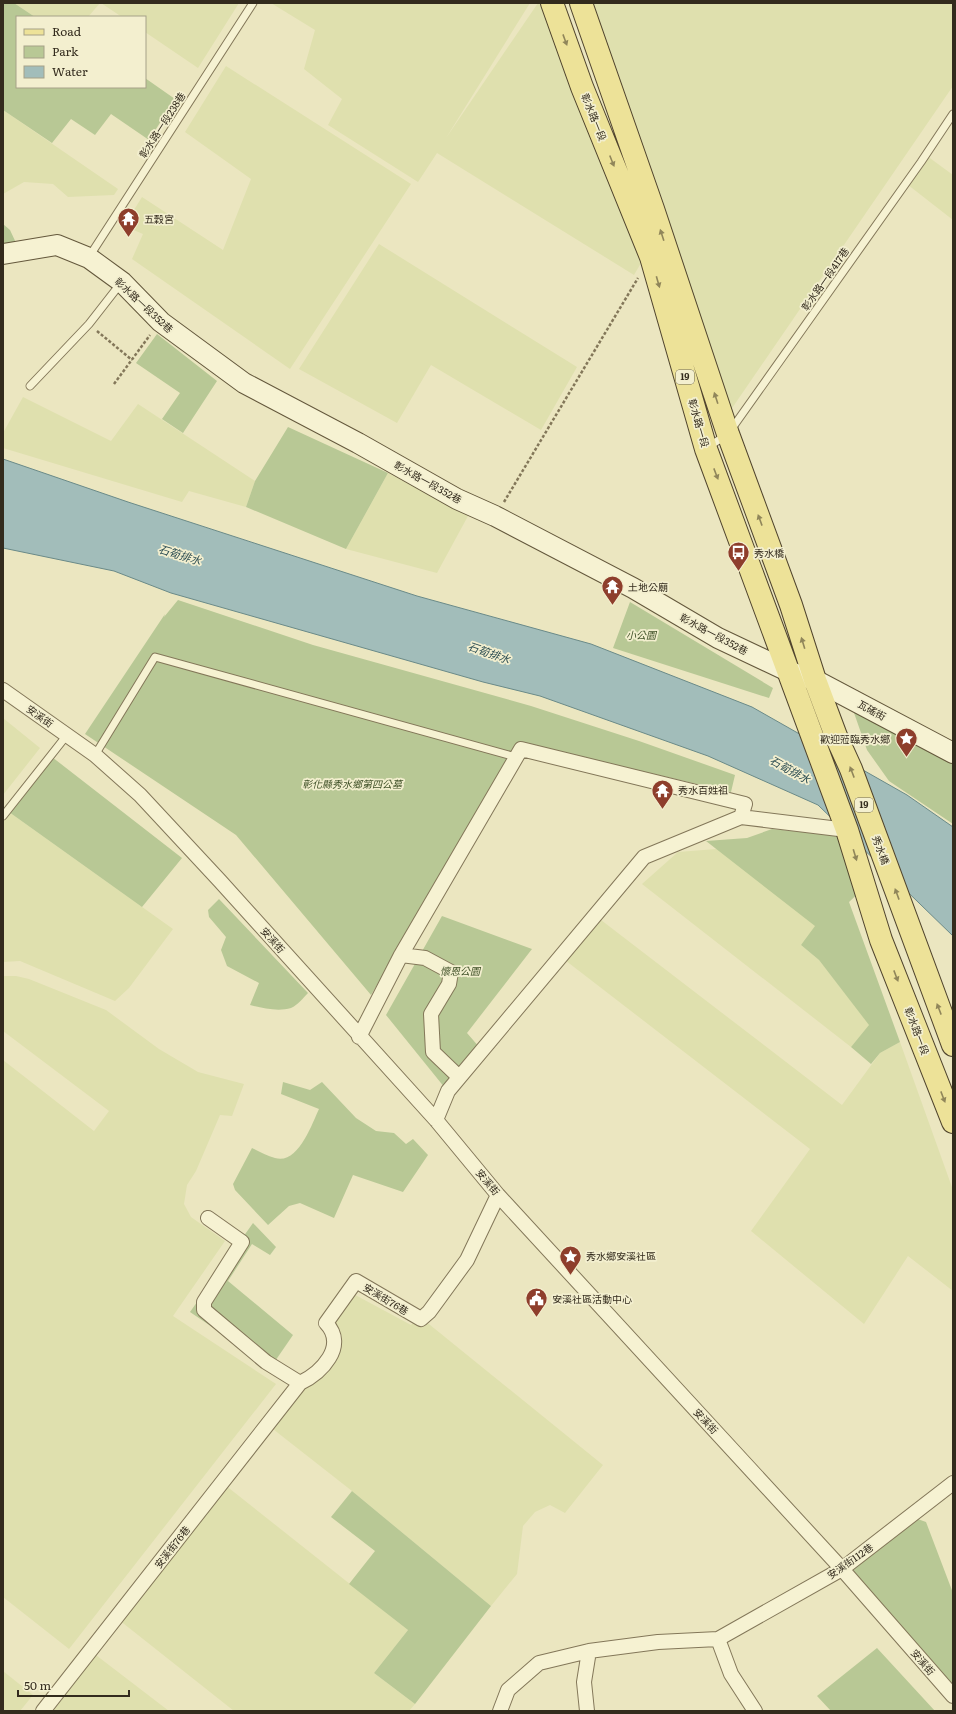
<svg xmlns="http://www.w3.org/2000/svg" width="956" height="1714" font-family="Literata,'Noto Sans TC',serif">
<rect width="100%" height="100%" fill="#ebe6c0"/>
<path fill="#dfe0ae" d="M14,3H100L88,17H35Z
M101,3H239L198,68L145,32V17H122Z
M271,3H530L446,138L538,3H543L641,263L634,275L437,153L418,182L328,125L342,99L304,69L315,30Z
M574,3H953V86L728,414Z
M226,66L411,184L290,369L132,259L143,234L124,226L142,197L223,250L251,179L185,132Z
M3,110L118,189L114,195L68,197L53,184L24,182L3,194Z
M923,153L953,175V220L903,181Z
M379,244L577,367L541,430L431,365L397,423L299,369Z
M23,397L111,441L138,404L255,481L246,507L189,491L182,502L3,448V433Z
M388,473L468,516L437,573L346,549Z
M3,718L40,748L3,795Z
M9,812L173,929L129,988L115,1001L20,961L3,962V819Z
M729,848L849,899L801,945L819,960L870,1025L851,1047L642,884L678,852Z
M601,920L842,1105L880,1053L900,1042L953,1190V1291L908,1256L864,1324L751,1231L810,1149L561,957Z
M3,976H16L29,979L106,1010L159,1049L198,1072L244,1084L232,1116L220,1115L196,1171L187,1185L184,1204L191,1217L225,1241L173,1316L276,1384L69,1649L3,1597V1060L94,1131L109,1111L3,1031Z
M346,1290L411,1325L419,1316L603,1465L565,1513L550,1505L535,1512L523,1526L517,1574L491,1606L352,1491L264,1422L304,1384L332,1346L321,1321Z
M220,1481L408,1630L374,1673L415,1704L409,1711H234L114,1616Z
M88,1649L169,1711H39Z
M3,1671L33,1695L20,1711H3Z"/>
<path fill="#b8c895" d="M3,3H14L35,17H17V87H145V78L175,99L149,140L111,114L95,135L71,119L52,143L3,110Z
M3,224L10,230L17,245L3,248Z
M157,334L217,381L183,433L162,419L180,393L136,363Z
M288,427L388,473L346,549L246,507L255,481Z
M178,600L313,645L531,706L639,741L735,775L731,792L518,742L432,893L371,995L236,835L85,734L165,614L164,617Z
M630,602L773,688L769,698L613,648Z
M846,690L953,759V824L889,781L867,750Z
M52,757L182,858L142,907L9,812Z
M772,829L844,836L863,889L849,902L900,1042L880,1053L871,1064L851,1047L869,1025L819,960L801,945L815,926L706,841L747,838Z
M219,899L308,993C303,998 298,1005 291,1008C278,1012 262,1008 250,1005L259,983L227,966L221,950L226,937L209,917L208,910Z
M442,916L532,949L467,1033L480,1048L445,1088L386,1015Z
M283,1082L310,1090L322,1082L356,1118L376,1131L394,1133L406,1144L413,1139L428,1155L403,1192L353,1175L334,1218L300,1203L289,1206L268,1225L235,1190L233,1184L252,1148C259,1151 267,1156 275,1158C298,1165 312,1124 319,1109L281,1094Z
M253,1223L276,1247L270,1255L252,1244L228,1281L293,1335L271,1367L190,1312Z
M352,1491L491,1606L415,1704L374,1673L408,1630L349,1584L375,1551L331,1517Z
M912,1517L926,1522L953,1593V1690L852,1577V1568Z
M877,1648L935,1711H831L817,1696Z"/>
<path fill="#a2bdba" stroke="#6a8a88" d="M3,459L128,502L417,596L591,644L752,707L907,795L953,827V936L818,805L708,756L540,696L483,682L171,593L114,571L3,548Z"/>
<g fill="none" stroke-linecap="round" stroke-linejoin="round">
<defs>
<path id="lane" d="M89,257L253,3
M30,386L89,324L121,283
M708,447L728,434L921,162L953,114
M95,755L155,657L516,757
M3,816L67,735"/>
<path id="street" d="M3,690L95,755L140,795L220,881L436,1120L498,1195L842,1569L953,1696
M401,955L425,958L451,972L449,984L431,1014L433,1052L459,1077
M359,1037L401,955L521,749L745,804L741,817
M436,1120L448,1091L644,857L741,817L847,830
M208,1218L242,1242L204,1302V1310L266,1362L300,1383
M718,1639L731,1674L755,1711
M43,1711L300,1383C321,1373 348,1346 326,1323L356,1281L421,1319L429,1312L467,1260L498,1195
M500,1711L508,1690L539,1663L589,1651L658,1642L718,1639L842,1569L953,1483
M587,1711L584,1682L589,1651"/>
<path id="secondary" d="M3,254L57,245L89,258L122,282L161,322L244,383L358,443L457,499L495,516L633,588L718,638L790,672L815,680L953,753"/>
<path id="primary" d="M552,3L582,87L651,257L706,449L847,830L881,940L953,1122
M581,3L653,209L728,434L791,605L815,680L836,736L851,769L953,1045"/>
</defs>
<use href="#lane" stroke="#837759" stroke-width="9"/>
<use href="#street" stroke="#837759" stroke-width="16"/>
<use href="#secondary" stroke="#64583c" stroke-width="22"/>
<use href="#primary" stroke="#50442d" stroke-width="24"/>
<path stroke="#837759" stroke-width="2.5" stroke-dasharray="3 2" stroke-linecap="butt" d="M97,331L132,360
M114,384L150,335
M504,502L638,278"/>
<use href="#lane" stroke="#f6f2d2" stroke-width="7"/>
<use href="#street" stroke="#f6f2d2" stroke-width="14"/>
<use href="#secondary" stroke="#f6f2d2" stroke-width="20"/>
<use href="#primary" stroke="#ede298" stroke-width="22"/>
</g>
<defs><path id="oneway-solid" d="M-6-.8H1V-3.2L6.5 0L1 3.2V.8H-6Z"/></defs>
<g fill="#90865a">
<use href="#oneway-solid" transform="translate(565 40) rotate(70)"/>
<use href="#oneway-solid" transform="translate(612 161) rotate(68)"/>
<use href="#oneway-solid" transform="translate(662 235) rotate(-108)"/>
<use href="#oneway-solid" transform="translate(658 282) rotate(74)"/>
<use href="#oneway-solid" transform="translate(716 398) rotate(-108)"/>
<use href="#oneway-solid" transform="translate(716 474) rotate(69)"/>
<use href="#oneway-solid" transform="translate(760 520) rotate(-110)"/>
<use href="#oneway-solid" transform="translate(803 643) rotate(-107)"/>
<use href="#oneway-solid" transform="translate(852 772) rotate(-111)"/>
<use href="#oneway-solid" transform="translate(855 855) rotate(73)"/>
<use href="#oneway-solid" transform="translate(897 894) rotate(-110)"/>
<use href="#oneway-solid" transform="translate(896 976) rotate(69)"/>
<use href="#oneway-solid" transform="translate(939 1009) rotate(-111)"/>
<use href="#oneway-solid" transform="translate(943 1097) rotate(69)"/>
</g>
<defs>
<symbol id="temple-pin" viewBox="-11 -11 22 30"><path d="M0 17L-7.5 6A9.5 9.5 0 1 1 7.5 6Z" fill="#8e3e2c" stroke="#f3efcf"/><path d="M0-6L5-2H3V0L6.5 2.5H4V6H1.5V3h-3V6H-4V2.5H-6.5L-3 0V-2H-5Z" fill="#fff"/></symbol>
<symbol id="bus-pin" viewBox="-11 -11 22 30"><path d="M0 17L-7.5 6A9.5 9.5 0 1 1 7.5 6Z" fill="#8e3e2c" stroke="#f3efcf"/><path d="M-5-6H5V4H4V6H2V4H-2V6H-4V4H-5ZM-3.5-4V0h7V-4ZM-3.5 1.2v1.5H-2V1.2ZM2 1.2v1.5H3.5V1.2Z" fill="#fff"/></symbol>
<symbol id="sight-pin" viewBox="-11 -11 22 30"><path d="M0 17L-7.5 6A9.5 9.5 0 1 1 7.5 6Z" fill="#8e3e2c" stroke="#f3efcf"/><path d="M0-6L1.8-2.2L6-1.7L2.9 1.2L3.7 5.4L0 3.3L-3.7 5.4L-2.9 1.2L-6-1.7L-1.8-2.2Z" fill="#fff"/></symbol>
<symbol id="civic-pin" viewBox="-11 -11 22 30"><path d="M0 17L-7.5 6A9.5 9.5 0 1 1 7.5 6Z" fill="#8e3e2c" stroke="#f3efcf"/><path d="M-.6-6.5H3V-4.5H.6V-3L4-1V1h2V6H-6V1h2V-1L-.6-3ZM-1.2 2.5V6h2.4V2.5Z" fill="#fff"/></symbol>
</defs>
<g fill-rule="evenodd">
<use href="#temple-pin" x="116" y="206" width="25" height="34"/>
<use href="#bus-pin" x="726" y="540" width="25" height="34"/>
<use href="#temple-pin" x="600" y="574" width="25" height="34"/>
<use href="#sight-pin" x="894" y="726" width="25" height="34"/>
<use href="#temple-pin" x="650" y="778" width="25" height="34"/>
<use href="#sight-pin" x="558" y="1244" width="25" height="34"/>
<use href="#civic-pin" x="524" y="1286" width="25" height="34"/>
</g>
<g text-anchor="middle" stroke-width="3.5" stroke-linejoin="round" paint-order="stroke">
<g fill="#f3efcf" stroke="#6d6652" stroke-width="1">
<rect x="676" y="370" width="18" height="14" rx="3"/>
<rect x="855" y="798" width="18" height="14" rx="3"/>
</g>
<g font-size="9" font-weight="bold" fill="#332b1d">
<text x="685" y="380">19</text>
<text x="864" y="808">19</text>
</g>
<g font-size="10" fill="#332b1d" stroke="#f3efcf">
<text transform="translate(594 117) rotate(68)" y="4">彰水路一段</text>
<text transform="translate(162 125) rotate(-57)" y="4">彰水路一段238巷</text>
<text transform="translate(825 279) rotate(-55)" y="4">彰水路一段417巷</text>
<text transform="translate(144 305) rotate(43)" y="4">彰水路一段352巷</text>
<text transform="translate(699 423) rotate(74)" y="4">彰水路一段</text>
<text transform="translate(428 482) rotate(29)" y="4">彰水路一段352巷</text>
<text transform="translate(714 634) rotate(28)" y="4">彰水路一段352巷</text>
<text transform="translate(872 710) rotate(28)" y="4">瓦磘街</text>
<text transform="translate(40 716) rotate(35)" y="4">安溪街</text>
<text transform="translate(881 850) rotate(70)" y="4">秀水橋</text>
<text transform="translate(273 940) rotate(48)" y="4">安溪街</text>
<text transform="translate(917 1031) rotate(69)" y="4">彰水路一段</text>
<text transform="translate(488 1182) rotate(50)" y="4">安溪街</text>
<text transform="translate(386 1299) rotate(31)" y="4">安溪街76巷</text>
<text transform="translate(706 1421) rotate(47)" y="4">安溪街</text>
<text transform="translate(172 1547) rotate(-52)" y="4">安溪街76巷</text>
<text transform="translate(850 1561) rotate(-35)" y="4">安溪街112巷</text>
<text transform="translate(923 1662) rotate(49)" y="4">安溪街</text>
</g>
<g font-size="10" fill="#332b1d" stroke="#f3efcf" text-anchor="start">
<text x="144" y="223">五穀宮</text>
<text x="754" y="557">秀水橋</text>
<text x="628" y="591">土地公廟</text>
<text x="890" y="743" text-anchor="end">歡迎蒞臨秀水鄉</text>
<text x="678" y="794">秀水百姓祖</text>
<text x="586" y="1260">秀水鄉安溪社區</text>
<text x="552" y="1303">安溪社區活動中心</text>
</g>
<g font-size="10" font-style="italic" fill="#3c4e24" stroke="#f3efcf">
<text x="641" y="639">小公園</text>
<text x="352" y="788">彰化縣秀水鄉第四公墓</text>
<text x="460" y="975">懷恩公園</text>
</g>
<g font-size="11" font-style="italic" fill="#2c4d52" stroke="#f3efcf">
<text transform="translate(180 555) rotate(17)" y="4">石筍排水</text>
<text transform="translate(489 653) rotate(19)" y="4">石筍排水</text>
<text transform="translate(790 770) rotate(29)" y="4">石筍排水</text>
</g>
</g>
<rect width="956" height="1714" fill="none" stroke="#332b1d" stroke-width="8"/>
<rect x="16" y="16" width="130" height="72" fill="#f3efcf" stroke="#a6a188"/>
<rect x="24" y="29" width="20" height="6" fill="#ede298" stroke="#a6a188"/>
<text x="52" y="36" font-size="12" fill="#332b1d">Road</text>
<rect x="24" y="46" width="20" height="12" fill="#b8c895" stroke="#a6a188"/>
<text x="52" y="56" font-size="12" fill="#332b1d">Park</text>
<rect x="24" y="66" width="20" height="12" fill="#a2bdba" stroke="#a6a188"/>
<text x="52" y="76" font-size="12" fill="#332b1d">Water</text>
<path d="M18 1690v6h111v-6" fill="none" stroke="#332b1d" stroke-width="2"/>
<text x="24" y="1690" font-size="12" fill="#332b1d" stroke="#f3efcf" stroke-width="3" paint-order="stroke">50 m</text>
</svg>
